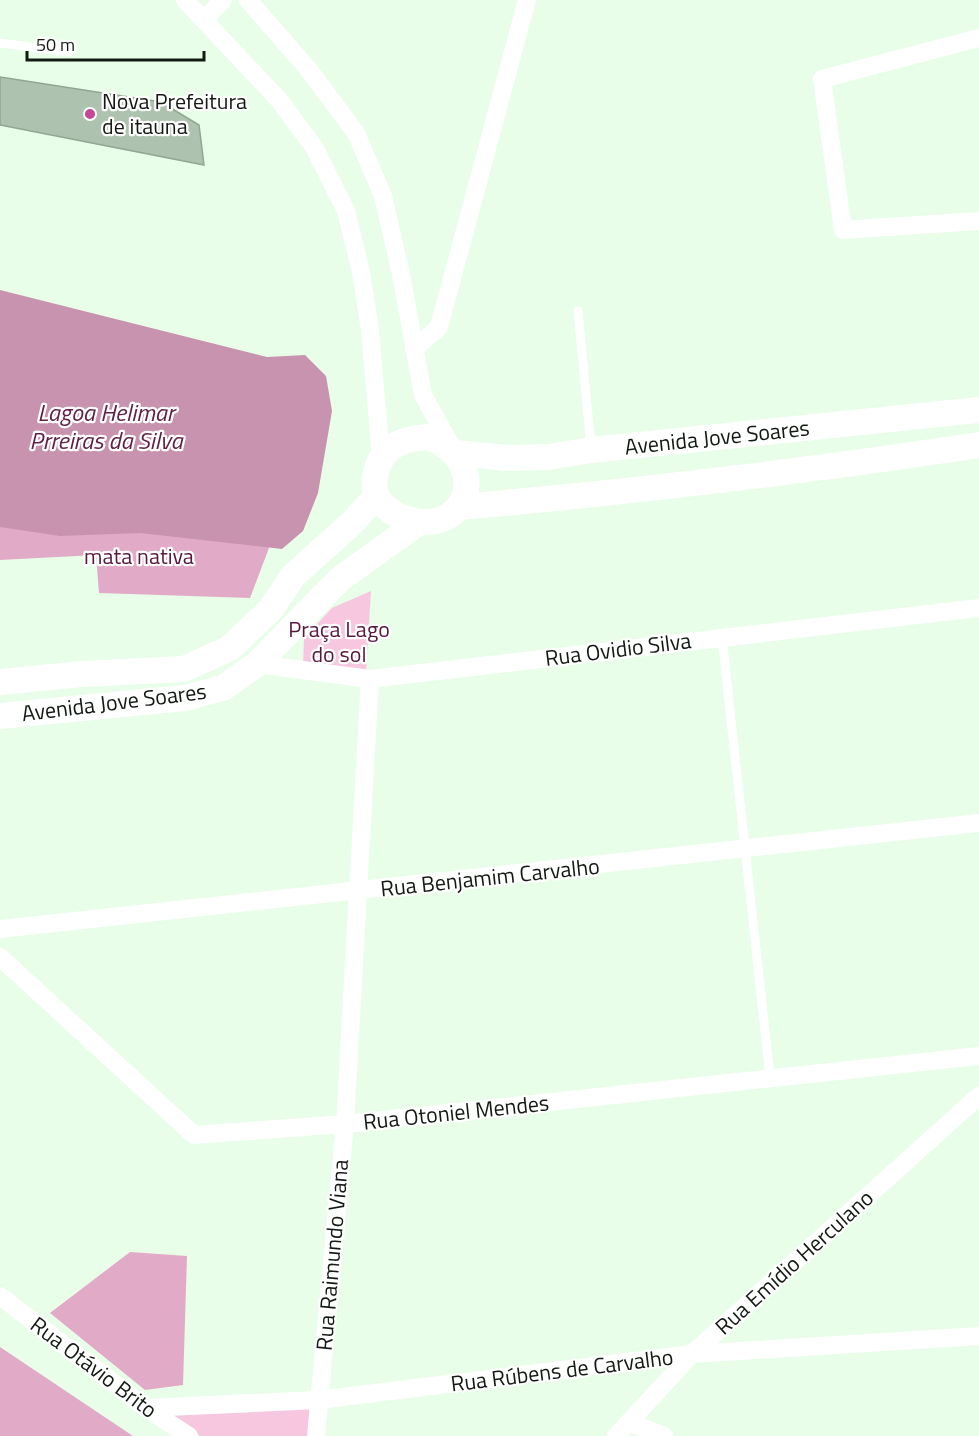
<svg xmlns="http://www.w3.org/2000/svg" width="979" height="1436" font-family="'Titillium Web',sans-serif">
<rect width="100%" height="100%" fill="#e8fee8"/>
<path fill="#f7c6df" d="M371,591L366,673L303,668L304,638L332,608Z
M313,1405L311,1436H200L164,1412Z"/>
<path fill="#e1abc7" d="M0,490L272,540L250,598L99,593L96,555L0,560Z
M130,1252L187,1256L183,1385L145,1390L50,1313Z
M0,1347L133,1436H0Z"/>
<path fill="#c793ae" d="M0,290L267,357L305,355L326,376L332,411L318,493L303,531L282,549L140,533L60,536L0,527Z"/>
<path fill="#aec3af" stroke="#92a692" stroke-width="1.5" d="M0,77L161,102L199,125L204,165L0,125Z"/>
<g fill="none" stroke-linecap="round" stroke-linejoin="round">
<path stroke="#fff" stroke-width="9" d="M0,43L69,52
M578,311L591,447
M722,637L770,1077"/>
<path stroke="#fff" stroke-width="18" d="M185,0L279,100L314,147L346,211L361,272L370,330L381,457
M248,0L309,70L356,133L383,196L401,274L423,395L453,449
M204,20L223,0
M979,38L822,79L843,230L979,221
M414,349L439,327L527,0
M257,664L370,679L979,608
M0,929L979,823
M0,957L194,1135L345,1124L979,1056
M0,1296L146,1408L189,1436
M146,1408L318,1400L692,1354L979,1336
M630,1423L664,1436
M316,1436L345,1124L370,679
M616,1436L692,1354L979,1096"/>
<path stroke="#fff" stroke-width="26" d="M428,437C496,462 466,545 399,516C391,512 379,503 376,494C373,487 375,479 376,472C382,446 404,438 428,437Z
M456,453L508,458L549,457L591,450L979,410
M460,507C632,492 808,471 979,445
M0,682L82,674L184,669L230,648L271,609L293,576L354,521L376,496
M0,716L185,698L223,688L257,664L340,579L418,523"/>
</g>
<circle fill="#c54694" stroke="#fff" stroke-width="2" cx="90" cy="114" r="6"/>
<g text-anchor="middle" stroke-width="4.5" stroke-linejoin="round" paint-order="stroke">
<g font-size="22" fill="#131a13" stroke="#fff" text-anchor="start">
<text x="102" y="109">Nova Prefeitura<tspan x="102" dy="25">de itauna</tspan></text>
</g>
<g font-size="22" fill="#131a13" stroke="#fff">
<text transform="translate(717 437) rotate(-6)" y="8">Avenida Jove Soares</text>
<text transform="translate(618 649) rotate(-7)" y="8">Rua Ovidio Silva</text>
<text transform="translate(114 702) rotate(-7)" y="8">Avenida Jove Soares</text>
<text transform="translate(490 877) rotate(-6)" y="8">Rua Benjamim Carvalho</text>
<text transform="translate(456 1112) rotate(-6)" y="8">Rua Otoniel Mendes</text>
<text transform="translate(332 1255) rotate(-85)" y="8">Rua Raimundo Viana</text>
<text transform="translate(794 1262) rotate(-42)" y="8">Rua Emídio Herculano</text>
<text transform="translate(94 1367) rotate(37)" y="8">Rua Otávio Brito</text>
<text transform="translate(562 1370) rotate(-7)" y="8">Rua Rúbens de Carvalho</text>
</g>
<g font-size="22" fill="#56183e" stroke="#fff">
<text x="139" y="564">mata nativa</text>
<text x="339" y="637">Praça Lago<tspan x="339" dy="25">do sol</tspan></text>
</g>
<g font-size="24" font-style="italic" fill="#602147" stroke="#fff">
<text x="106" y="421">Lagoa Helimar<tspan x="106" dy="28">Prreiras da Silva</tspan></text>
</g>
</g>
<path d="M27 51v9h177v-9" fill="none" stroke="#131a13" stroke-width="3"/>
<text x="36" y="51" font-size="18" fill="#131a13" stroke="#ffffff" stroke-width="4.5" paint-order="stroke">50 m</text>
</svg>
